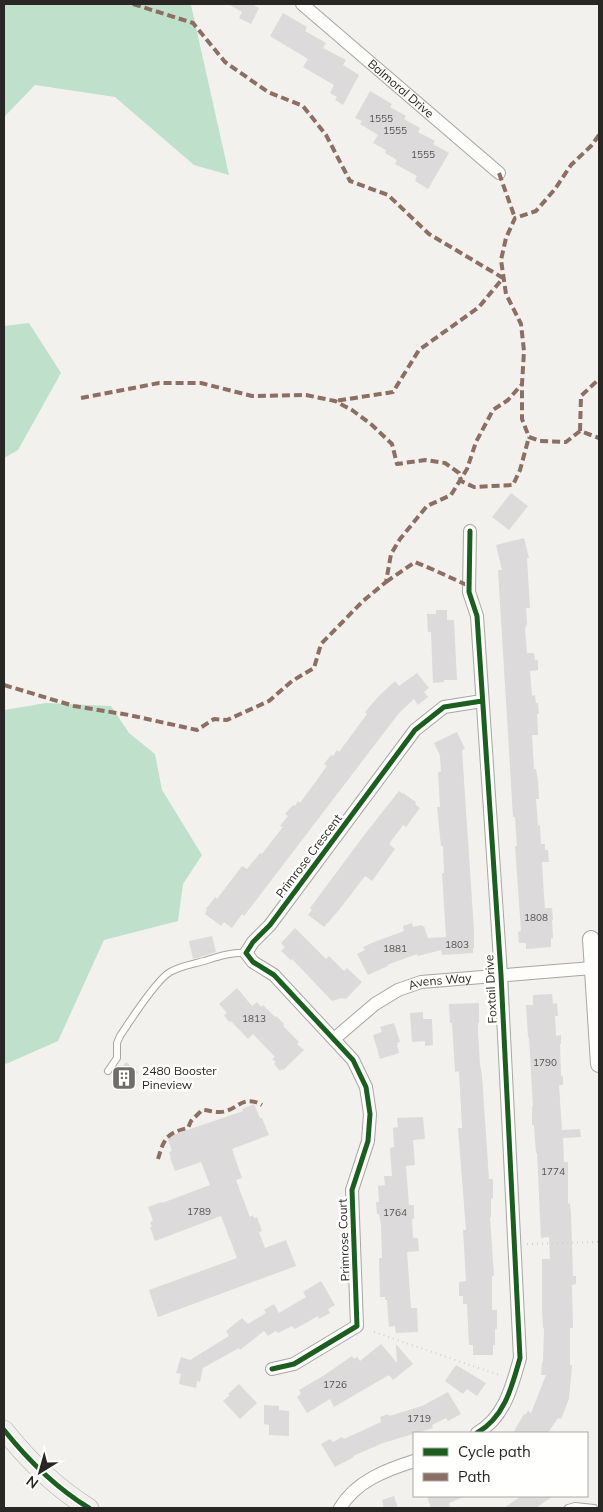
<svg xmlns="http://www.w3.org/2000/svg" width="603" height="1512" font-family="Mulish,sans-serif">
<rect width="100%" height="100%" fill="#f3f1ee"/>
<path fill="#bfe0ca" d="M4,4H189L191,5L229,175L194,165L115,97L35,85L4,117Z
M29,323L61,373L18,450L4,458V326Z
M46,703L111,706L129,733L155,754L162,790L202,855L183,884L178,921L104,940L58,1041L6,1064L4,1061V710Z"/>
<path fill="#dcdada" d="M228,4H252L259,8L251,24L239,18L242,12Z
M283,13L307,27L305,31L326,43L323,48L346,60L343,65L359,75L343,105L335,100L337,97L330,93L334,85L303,67L308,59L270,36Z
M370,91L392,104L390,107L406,116L404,119L420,128L418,132L435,141L433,144L449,153L428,189L415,181L417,176L395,164L397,160L385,153L386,150L373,143L378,135L360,124L362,121L355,118Z
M511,493L528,506L509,530L492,517Z
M524,538L529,558H527L530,608H526L527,623L525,629L527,653H534L535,660H538V670L530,671L532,696L535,695L536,703H538L539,714H537L538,735H532L534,769H536L538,781L539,799H536L538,826L540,825L541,844H545V850H548L549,862H542L544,896L545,908H552L553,920H552L553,938H551V947L526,949V943H519L518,932L521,931L515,846H517L515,817H513L498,570H502L496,545Z
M436,610H447V620H454L457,680H444V682L433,683L431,632H428L427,614H436Z
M417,673L429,688L424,692L428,697L418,705L414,699L399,713L244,916L242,914L232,928L224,922L221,926L205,914L207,910L206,909L215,897L217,899L242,866L247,869L260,853L262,854L271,842L283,827L280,826L288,816L285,814L293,805L295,806L298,801L300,803L327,766L324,764L331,755L333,756L337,750L339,752L367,714L365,712L378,697L395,681L399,686Z
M457,732L465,749L462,750L474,931V948H473V953L442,955L441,950L418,956L417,954L387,965L388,966L368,975L357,954L365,950L363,947L374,942L404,931L403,926L412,923L413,927L422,925L423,927L424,926L428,938L446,937L442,873H444L443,846H441L437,807H440L438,772H441L440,756L434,743Z
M399,791L403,794V793L416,802L415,804L420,808L406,827L403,825L389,844L395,849L372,881L365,876L339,910L324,927L308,915L312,910L310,908L365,834Z
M295,928L326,959L329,956L344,971L347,968L362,982L346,999L342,998L332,1001L292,959L291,960L281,951L285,947L281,943Z
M212,936L216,952L193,959L189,941Z
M237,988L252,1006L257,1002L261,1007L263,1005L275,1017L276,1016L284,1024L283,1026L299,1042L297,1044L304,1050L283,1070L282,1069L280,1071L274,1064L276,1062L272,1059L275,1057L253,1034L248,1039L231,1021L229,1022L224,1015L227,1013L219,1004Z
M552,994L553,1004L557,1003L558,1016H555L556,1036L561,1035V1044H560L561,1076H563V1085H559L562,1130L580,1129L581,1137L563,1138L564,1162H568V1204L570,1203L571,1214L573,1276H576V1284L572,1285L573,1328H570V1365H572L569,1399L561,1419L558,1418L548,1433H513L524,1414L525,1415L528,1411L531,1413L546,1375H541L542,1362H543L544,1328H543L542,1309V1259H550L549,1237L541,1238L537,1153H536L534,1125H532V1106H533L529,1037H528L526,1005H533V995Z
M479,1003V1023H478V1033L480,1064L482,1076L489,1179H493V1198L491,1199V1217H490L494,1276H492V1310H497V1329H495V1345H493V1355H473V1345H469L467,1304H463V1296H459V1282L466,1281L463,1230H466L458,1128H462L459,1071L455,1072L452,1023H450L449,1004Z
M423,1012V1019H432L433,1045L425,1046V1041L412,1042L410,1013Z
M394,1023L400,1042L397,1043L398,1045H397L399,1053L380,1059L373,1035L382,1032L380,1027Z
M126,1062L138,1072L124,1090L112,1081Z
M254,1104L260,1118H262L269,1135L232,1149L242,1178L236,1180L250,1217L253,1215L254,1218L257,1217L262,1231L259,1232L265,1248L286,1240L296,1266L158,1317L149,1290L237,1258L221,1216L155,1241L150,1227H152L150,1222L153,1221L148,1207L161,1202L162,1203L210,1185L201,1162L175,1171L170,1158L171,1157L169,1152L172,1151L167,1137L243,1111L242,1109Z
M423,1117L425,1139L413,1140L415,1165L406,1166L409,1205H414V1219H412L413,1238H418L419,1251L407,1252L411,1308H417L418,1332L396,1333L395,1326L389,1327L387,1300H385V1297H380L379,1258H382L381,1225L379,1214H377L376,1202H379L378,1186L385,1185L384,1176H392L390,1148L394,1147L393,1128L398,1127L397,1118Z
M321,1281L335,1305L328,1309L330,1313L319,1319L318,1316L295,1329L292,1326L278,1333L276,1331L268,1336L264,1331L240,1350L239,1348L203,1368L200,1382L197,1381L196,1388L179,1384L181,1374L176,1373L181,1357L190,1360L229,1336L226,1331L242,1318L248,1324L266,1313L264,1310L274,1304L279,1313L306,1297L303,1292Z
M381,1344L397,1363L396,1344L413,1364L393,1380L389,1375L334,1407L330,1399L307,1413L297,1397L301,1394L299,1390L323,1376L352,1356L354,1359L357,1357L360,1361Z
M456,1365L486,1383L477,1396L467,1389L463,1394L445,1381Z
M239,1384L257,1403L240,1419L223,1401L230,1395L228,1394Z
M448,1392L461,1414L448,1421L446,1418L432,1425L433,1428L383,1443L353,1456L354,1457L335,1467L321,1444L330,1439L333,1442L342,1437L344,1439L381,1422L380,1417L388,1414L389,1416L422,1406Z
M264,1405L279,1406V1410L289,1411V1436L269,1435V1425L264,1424Z
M394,1496L398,1508H384L382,1500Z
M427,1496H466L449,1503L450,1508H431Z
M521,1496H553L536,1508H504Z"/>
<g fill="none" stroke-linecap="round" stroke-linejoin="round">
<defs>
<path id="service" d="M108,1071L117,1058V1043L120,1036C130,1021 156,980 170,972C180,966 193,964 204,961C217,957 231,952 246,953
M568,1508L575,1506L594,1508"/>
<g id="minor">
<path id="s1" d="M302,4L499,173"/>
<path d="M470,531L469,592L477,616L501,975L520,1358C512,1386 505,1417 477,1433"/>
<path id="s2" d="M334,1039L375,1004L398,990L421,982L592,968"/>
<path d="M272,1369L294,1364L357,1326L352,1190L368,1141L370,1114L366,1087L353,1060L274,975L253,962L246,953L253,942L270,925L415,730L444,707L482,701"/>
<path d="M340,1508C356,1481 386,1470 414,1461"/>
</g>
<path id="tertiary" d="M591,939L599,1064"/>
<path id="secondary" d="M4,1430C28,1460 56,1488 89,1508"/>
</defs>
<use href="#service" stroke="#a7a6a4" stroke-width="8"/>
<use href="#minor" stroke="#a7a6a4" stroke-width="14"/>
<use href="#tertiary" stroke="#a7a6a4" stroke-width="18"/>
<use href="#secondary" stroke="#a7a6a4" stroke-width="20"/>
<path stroke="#d3d2d2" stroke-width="2" stroke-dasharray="1 4" stroke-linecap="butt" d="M527,1244L599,1242
M374,1332L502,1376"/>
<use href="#service" stroke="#fdfdfc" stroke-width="6"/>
<use href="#minor" stroke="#fdfdfc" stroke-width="12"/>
<use href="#tertiary" stroke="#fdfdfc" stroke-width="16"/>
<use href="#secondary" stroke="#f1f0ed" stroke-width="19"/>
<path stroke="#8d6e63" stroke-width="4" stroke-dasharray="8 4" stroke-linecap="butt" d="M133,4L193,23L225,62L268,92L303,106L326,135L350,181L388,195L429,234L503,278L479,307L419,350L393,392L335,401
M599,135L591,146L571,165L555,189L536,211L515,218L506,238L501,260L506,294L521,324L524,351L522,384V419L529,437L540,441L566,442L580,431L599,438
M499,173L515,218
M81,398L159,383H201L252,396L306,395L335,401L352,410L372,425L392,444L397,464L425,460L445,463L459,473L461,481L474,487L513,485L520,470L529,437
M580,431L581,396L599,379
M386,582L415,562L434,570L469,586
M4,685L74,706L129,715L197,730L214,719L227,720L269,701L292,681L314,668L321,644L363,601L386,582L391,554L400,539L427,506L451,495L467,469L476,442L493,410L508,400L522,384
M158,1159C164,1139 166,1133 188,1128L191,1121L202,1110C208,1110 212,1112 218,1112C237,1113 241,1093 262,1105"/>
<defs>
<path id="cycleway" d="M470,531L469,592L477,616L501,975L520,1358C512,1386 505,1417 477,1433
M272,1369L294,1364L357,1326L352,1190L368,1141L370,1114L366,1087L353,1060L274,975L253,962L246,953L253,942L270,925L415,730L444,707L482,701
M4,1430C28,1460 56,1488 89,1508"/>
</defs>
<use href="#cycleway" stroke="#fffffe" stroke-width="8"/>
<use href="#cycleway" stroke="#1b5e20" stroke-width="5"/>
</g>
<defs>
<symbol id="building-square" viewBox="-11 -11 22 22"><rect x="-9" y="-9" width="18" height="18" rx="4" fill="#6f6e6b" stroke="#fffffe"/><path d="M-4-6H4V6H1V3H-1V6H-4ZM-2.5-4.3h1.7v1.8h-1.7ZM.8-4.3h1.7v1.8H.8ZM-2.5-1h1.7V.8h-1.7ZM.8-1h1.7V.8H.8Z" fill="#fff"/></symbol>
</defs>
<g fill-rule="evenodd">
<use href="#building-square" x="110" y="1064" width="28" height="28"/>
</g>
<g text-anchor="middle" stroke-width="5" stroke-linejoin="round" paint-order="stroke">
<g font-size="10" fill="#555452">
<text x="381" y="122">1555</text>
<text x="395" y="134">1555</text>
<text x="423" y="158">1555</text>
<text x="536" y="921">1808</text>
<text x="457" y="948">1803</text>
<text x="395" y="952">1881</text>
<text x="254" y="1022">1813</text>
<text x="545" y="1066">1790</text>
<text x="553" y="1175">1774</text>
<text x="199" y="1215">1789</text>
<text x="395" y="1216">1764</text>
<text x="335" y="1388">1726</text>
<text x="419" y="1422">1719</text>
</g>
<g font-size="12" fill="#282725" stroke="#fffffe">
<text dy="4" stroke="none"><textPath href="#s1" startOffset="130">Balmoral Drive</textPath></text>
<text transform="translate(309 856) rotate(-53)" y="4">Primrose Crescent</text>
<text dy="4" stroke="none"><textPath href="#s2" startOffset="124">Avens Way</textPath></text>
<text transform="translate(491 989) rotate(-93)" y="4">Foxtail Drive</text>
<text transform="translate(344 1240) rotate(-92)" y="4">Primrose Court</text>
</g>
<g font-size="12" fill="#282725" stroke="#fffffe" text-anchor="start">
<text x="142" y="1075">2480 Booster<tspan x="142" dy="14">Pineview</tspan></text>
</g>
</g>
<rect width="603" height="1512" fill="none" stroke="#282725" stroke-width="10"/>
<rect x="413" y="1432" width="175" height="65" fill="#fffffe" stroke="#a9a9a7"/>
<rect x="423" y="1448" width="25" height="8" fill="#1b5e20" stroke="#a9a9a7"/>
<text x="458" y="1457" font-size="15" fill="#282725">Cycle path</text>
<rect x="423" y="1473" width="25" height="8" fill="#8d6e63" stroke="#a9a9a7"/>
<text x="458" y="1482" font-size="15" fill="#282725">Path</text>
<g transform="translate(40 1472) rotate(217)" stroke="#fffffe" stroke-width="4" paint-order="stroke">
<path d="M0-4L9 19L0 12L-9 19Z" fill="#282725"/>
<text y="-8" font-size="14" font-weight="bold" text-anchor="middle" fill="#282725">N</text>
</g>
</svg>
